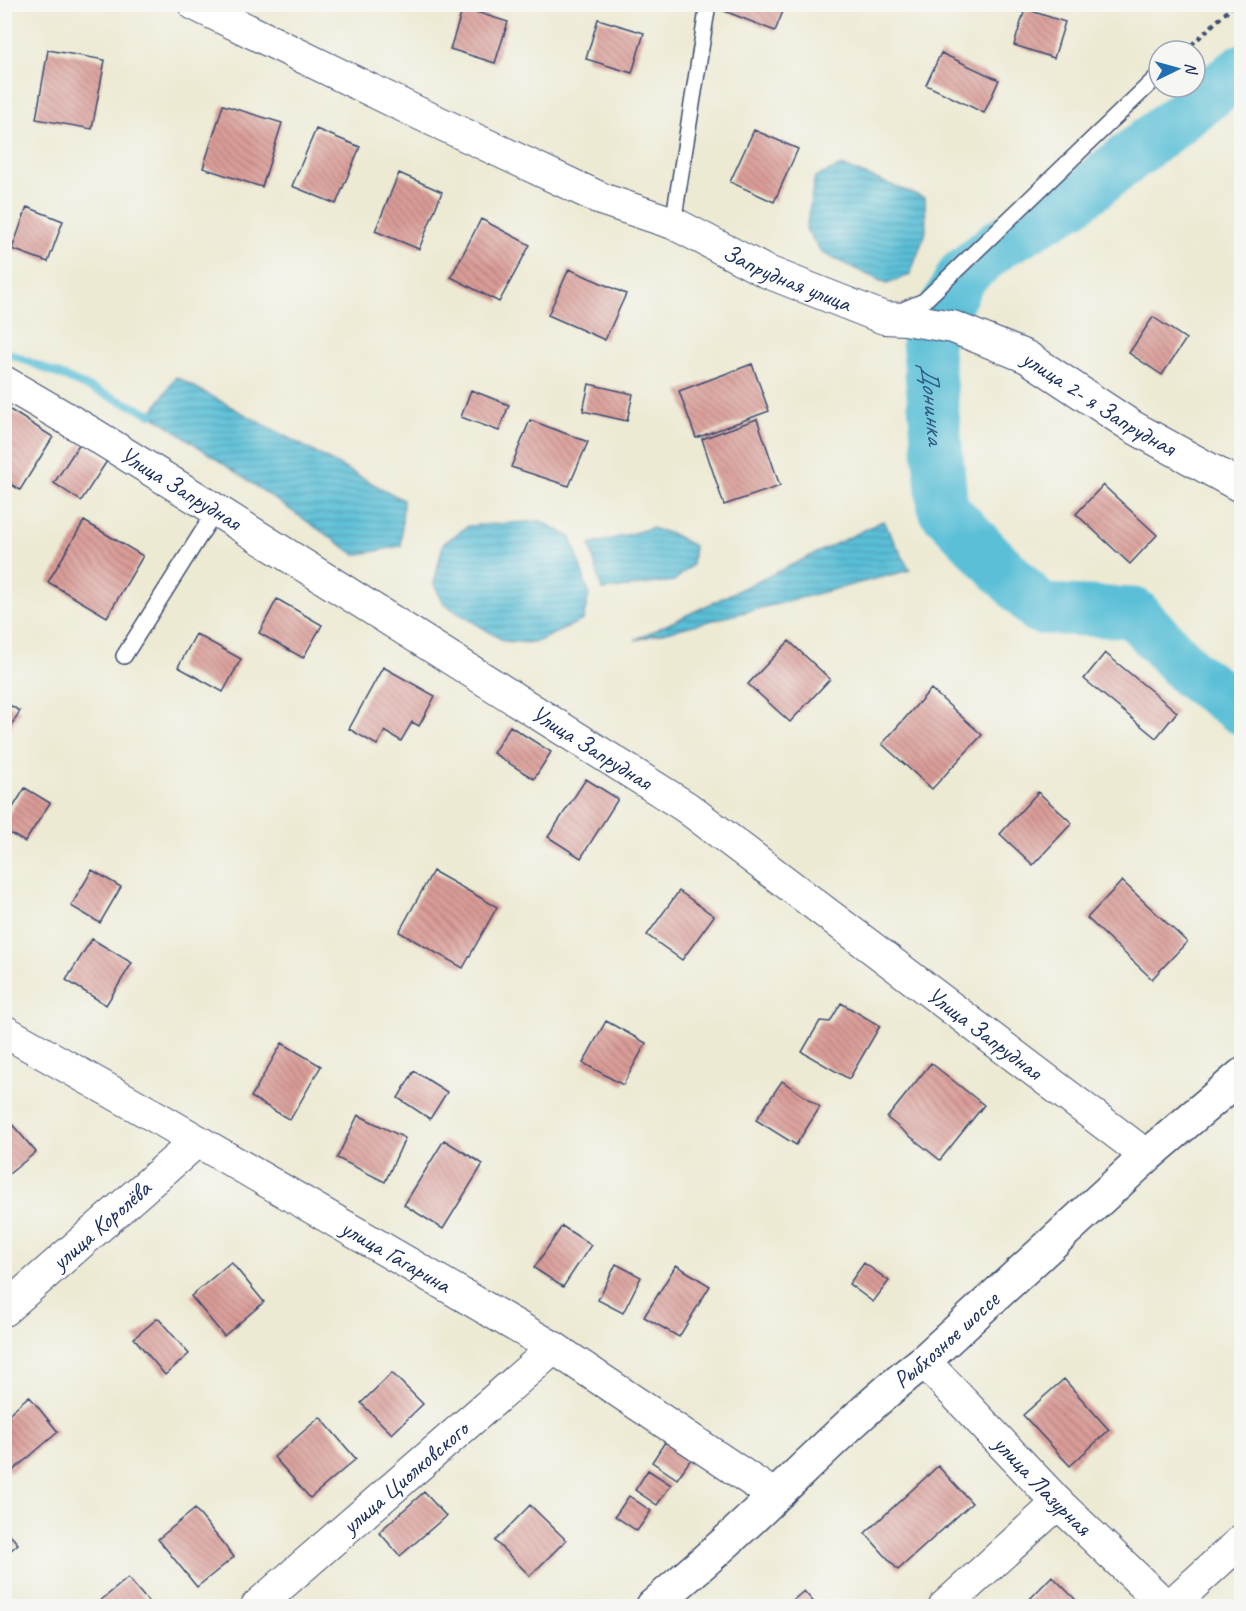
<svg xmlns="http://www.w3.org/2000/svg" width="1246" height="1611" font-family="Caveat,sans-serif">
<defs>
<pattern id="water-rules" width="6" height="5" patternUnits="userSpaceOnUse" patternTransform="scale(1.5)"><rect width="6" height="5" fill="#5abfd7"/><path d="M0 2.5h6" fill="none" stroke="#4a9cb2"/></pattern>
<pattern id="building-back-hatch" width="6" height="6" patternUnits="userSpaceOnUse" patternTransform="scale(1.5)"><rect width="6" height="6" fill="#da9c97"/><path d="M-1 5l2 2M0 0l6 6M5-1l2 2" fill="none" stroke="#b0807e"/></pattern>
</defs>
<rect width="100%" height="100%" fill="#f6f6f2"/>
<filter id="ink" filterUnits="userSpaceOnUse"><feTurbulence type="fractalNoise" baseFrequency=".0167" numOctaves="2"/><feDisplacementMap in="SourceGraphic" scale="12" xChannelSelector="R" yChannelSelector="G"/><feConvolveMatrix kernelMatrix="1 2 1 2 8 2 1 2 1" color-interpolation-filters="sRGB"/></filter>
<filter id="wash" filterUnits="userSpaceOnUse"><feTurbulence type="fractalNoise" baseFrequency=".008" numOctaves="4" result="noise"/><feDisplacementMap in="SourceGraphic" scale="24" xChannelSelector="R" yChannelSelector="G"/><feGaussianBlur stdDeviation="1.35" result="paint"/><feColorMatrix in="noise" values="0 0 0 0 0 0 0 0 0 0 0 0 0 0 0 0 0 1.4 0 .05"/><feComposite in="paint" operator="in"/></filter>
<g filter="url(#wash)">
<rect width="100%" height="100%" fill="#edead4"/>
<path fill="url(#water-rules)" stroke="#3a779a" stroke-width="1.5" d="M842,166L925,198L926,231L910,275L887,284L822,253L806,229L815,177Z
M176,377L403,500L401,546L356,555L151,414Z
M540,521L571,537L589,594L583,620L534,643L504,641L444,604L434,584L443,544L468,526Z
M883,521L910,570L635,640Z
M651,528L672,534L694,546L692,565L674,581L602,590L590,545Z"/>
<g fill="none" stroke-linecap="round" stroke-linejoin="round">
<path stroke="#5abfd7" stroke-width="8" d="M4,351L151,414"/>
<path stroke="#5abfd7" stroke-width="51" id="s1" d="M1242,69L1072,202L999,244L962,275L927,342L943,509L1040,609L1134,613L1191,674L1242,710"/>
</g>
<g id="blocks">
<path fill="url(#building-back-hatch)" d="M724,4H786L775,31L722,10Z
M463,8L508,22L495,63L450,49Z
M1025,9L1065,22L1054,58L1014,45Z
M598,19L644,33L632,73L586,59Z
M48,50L105,60L92,129L36,119Z
M941,53L999,80L984,113L926,85Z
M223,105L282,123L262,187L203,168Z
M316,129L360,147L336,204L292,186Z
M754,130L798,149L774,202L730,182Z
M399,173L442,192L419,249L375,231Z
M27,207L63,221L48,262L12,249Z
M481,219L530,245L499,302L451,277Z
M569,269L626,294L605,340L548,315Z
M1153,317L1186,339L1162,375L1129,353Z
M752,364L769,411L696,438L679,391Z
M589,384L633,394L627,421L583,411Z
M471,390L509,405L499,431L461,417Z
M4,406L53,437L20,490L4,480Z
M757,419L780,486L724,505L702,439Z
M530,420L588,442L569,486L511,467Z
M80,443L107,461L81,501L54,483Z
M1103,485L1157,535L1130,564L1076,514Z
M84,521L143,556L107,617L48,582Z
M277,599L322,625L303,658L259,633Z
M196,634L241,659L223,692L178,667Z
M789,641L830,679L790,722L748,684Z
M1105,653L1177,712L1156,738L1084,679Z
M383,667L435,696L419,726L412,722L401,741L385,731L377,745L349,729Z
M931,689L982,735L932,789L882,744Z
M4,702L20,711L4,737Z
M510,726L551,752L534,779L493,753Z
M586,779L618,799L581,858L548,837Z
M25,788L50,803L25,842L4,830V822Z
M1038,792L1072,823L1033,865L1000,834Z
M92,870L121,887L100,923L71,906Z
M433,871L497,907L463,968L399,932Z
M1122,881L1187,942L1152,979L1087,918Z
M679,891L714,916L682,960L647,935Z
M92,939L132,963L106,1005L66,980Z
M841,1003L880,1026L849,1079L802,1052L820,1021L830,1022Z
M606,1021L646,1043L623,1085L583,1063Z
M282,1043L321,1066L290,1120L251,1097Z
M931,1063L984,1105L940,1160L887,1118Z
M414,1071L447,1092L430,1119L398,1098Z
M782,1081L820,1107L796,1145L756,1120Z
M4,1115L36,1152L4,1178Z
M358,1115L405,1138L385,1182L337,1158Z
M444,1140L483,1164L443,1229L404,1205Z
M562,1226L591,1245L563,1287L534,1268Z
M231,1262L264,1302L224,1336L191,1296Z
M864,1263L889,1281L873,1302L849,1284Z
M616,1264L641,1277L623,1313L598,1300Z
M676,1265L710,1286L679,1337L644,1317Z
M158,1318L189,1354L165,1375L134,1338Z
M392,1373L423,1404L392,1434L361,1403Z
M1064,1379L1109,1430L1070,1466L1023,1415Z
M29,1396L58,1432L10,1473L4,1466V1418Z
M320,1417L356,1459L310,1498L274,1457Z
M665,1442L691,1459L677,1479L652,1462Z
M938,1466L972,1503L898,1570L865,1533Z
M648,1470L671,1485L657,1505L635,1490Z
M424,1492L446,1516L400,1556L379,1532Z
M629,1496L651,1511L637,1531L615,1516Z
M530,1505L566,1540L530,1576L495,1541Z
M195,1509L234,1557L197,1587L158,1539Z
M4,1528L18,1544L4,1556Z
M1052,1576L1079,1603L1083,1606H1023Z
M128,1578L152,1606H94Z
M804,1591L817,1606H786Z"/>
</g>
</g>
<g filter="url(#ink)">
<use href="#blocks" fill-opacity="0" stroke="#3a4b70" stroke-width="1.5"/>
<g fill="none" stroke-linecap="round" stroke-linejoin="round">
<defs>
<path id="lane" d="M673,223L708,4
M898,312L924,301L1159,75
M124,656L216,510"/>
<g id="street">
<path id="s2" d="M194,4L414,111L604,200L673,223L765,271L884,318L905,319L953,327L1027,357L1133,427L1242,487"/>
<path id="s3" d="M4,382L93,434L216,510L686,807L1147,1156"/>
<path id="s4" d="M4,1031L165,1122L554,1348L775,1496"/>
<path id="s5" d="M4,1310L197,1141"/>
<path id="s6" d="M924,1361L1058,1503L1166,1606"/>
<path id="s7" d="M257,1606L554,1348"/>
<path d="M945,1606L1058,1503"/>
<path d="M1170,1606L1242,1540"/>
</g>
<g id="secondary">
<path id="s8" d="M653,1606C694,1570 736,1535 775,1496C823,1450 871,1402 924,1361L1147,1156L1242,1075"/>
</g>
</defs>
<use href="#lane" stroke="#3a4b70" stroke-width="18"/>
<use href="#street" stroke="#3a4b70" stroke-width="34"/>
<use href="#secondary" stroke="#3a4b70" stroke-width="36"/>
<path stroke="#3a4b70" stroke-width="4" stroke-dasharray="4.5 4.5" stroke-linecap="butt" d="M1185,51L1235,4"/>
<use href="#lane" stroke="#fff" stroke-width="15"/>
<use href="#street" stroke="#fff" stroke-width="32"/>
<use href="#secondary" stroke="#fff" stroke-width="33"/>
</g>
</g>
<g text-anchor="middle" stroke-width="4.5" stroke-linejoin="round" paint-order="stroke">
<g font-size="24" fill="#1b2f5e" stroke="#f6f6f2">
<text dy="8" stroke="none"><textPath href="#s2" startOffset="654">Запрудная улица</textPath></text>
<text dy="8" stroke="none"><textPath href="#s2" startOffset="994">улица 2- я Запрудная</textPath></text>
<text dy="8" stroke="none"><textPath href="#s3" startOffset="206">Улица Запрудная</textPath></text>
<text dy="8" stroke="none"><textPath href="#s3" startOffset="692">Улица Запрудная</textPath></text>
<text dy="8" stroke="none"><textPath href="#s3" startOffset="1178">Улица Запрудная</textPath></text>
<text dy="8" stroke="none"><textPath href="#s5" startOffset="129">улица Королёва</textPath></text>
<text dy="8" stroke="none"><textPath href="#s4" startOffset="452">улица Гагарина</textPath></text>
<text dy="8" stroke="none"><textPath href="#s8" startOffset="396">Рыбхозное шоссе</textPath></text>
<text dy="8" stroke="none"><textPath href="#s7" startOffset="196">улица Циолковского</textPath></text>
<text dy="8" stroke="none"><textPath href="#s6" startOffset="172">улица Лазурная</textPath></text>
</g>
<g font-size="26" font-style="italic" fill="#2e5a82" stroke="#f6f6f2">
<text dy="9" stroke="none"><textPath href="#s1" startOffset="486">Донинка</textPath></text>
</g>
</g>
<rect width="1246" height="1611" fill="none" stroke="#f6f6f2" stroke-width="24"/>
<g transform="translate(1177 69) rotate(85)"><circle r="28" fill="#f6f6f2" stroke="#9ea6b7" stroke-width="1.5"/>
<path d="M0-4.5L10 22L0 15L-10 22Z" fill="#1f6fb2"/>
<text y="-9" font-size="16" font-weight="bold" text-anchor="middle" fill="#1b2f5e">N</text>
</g>
</svg>
